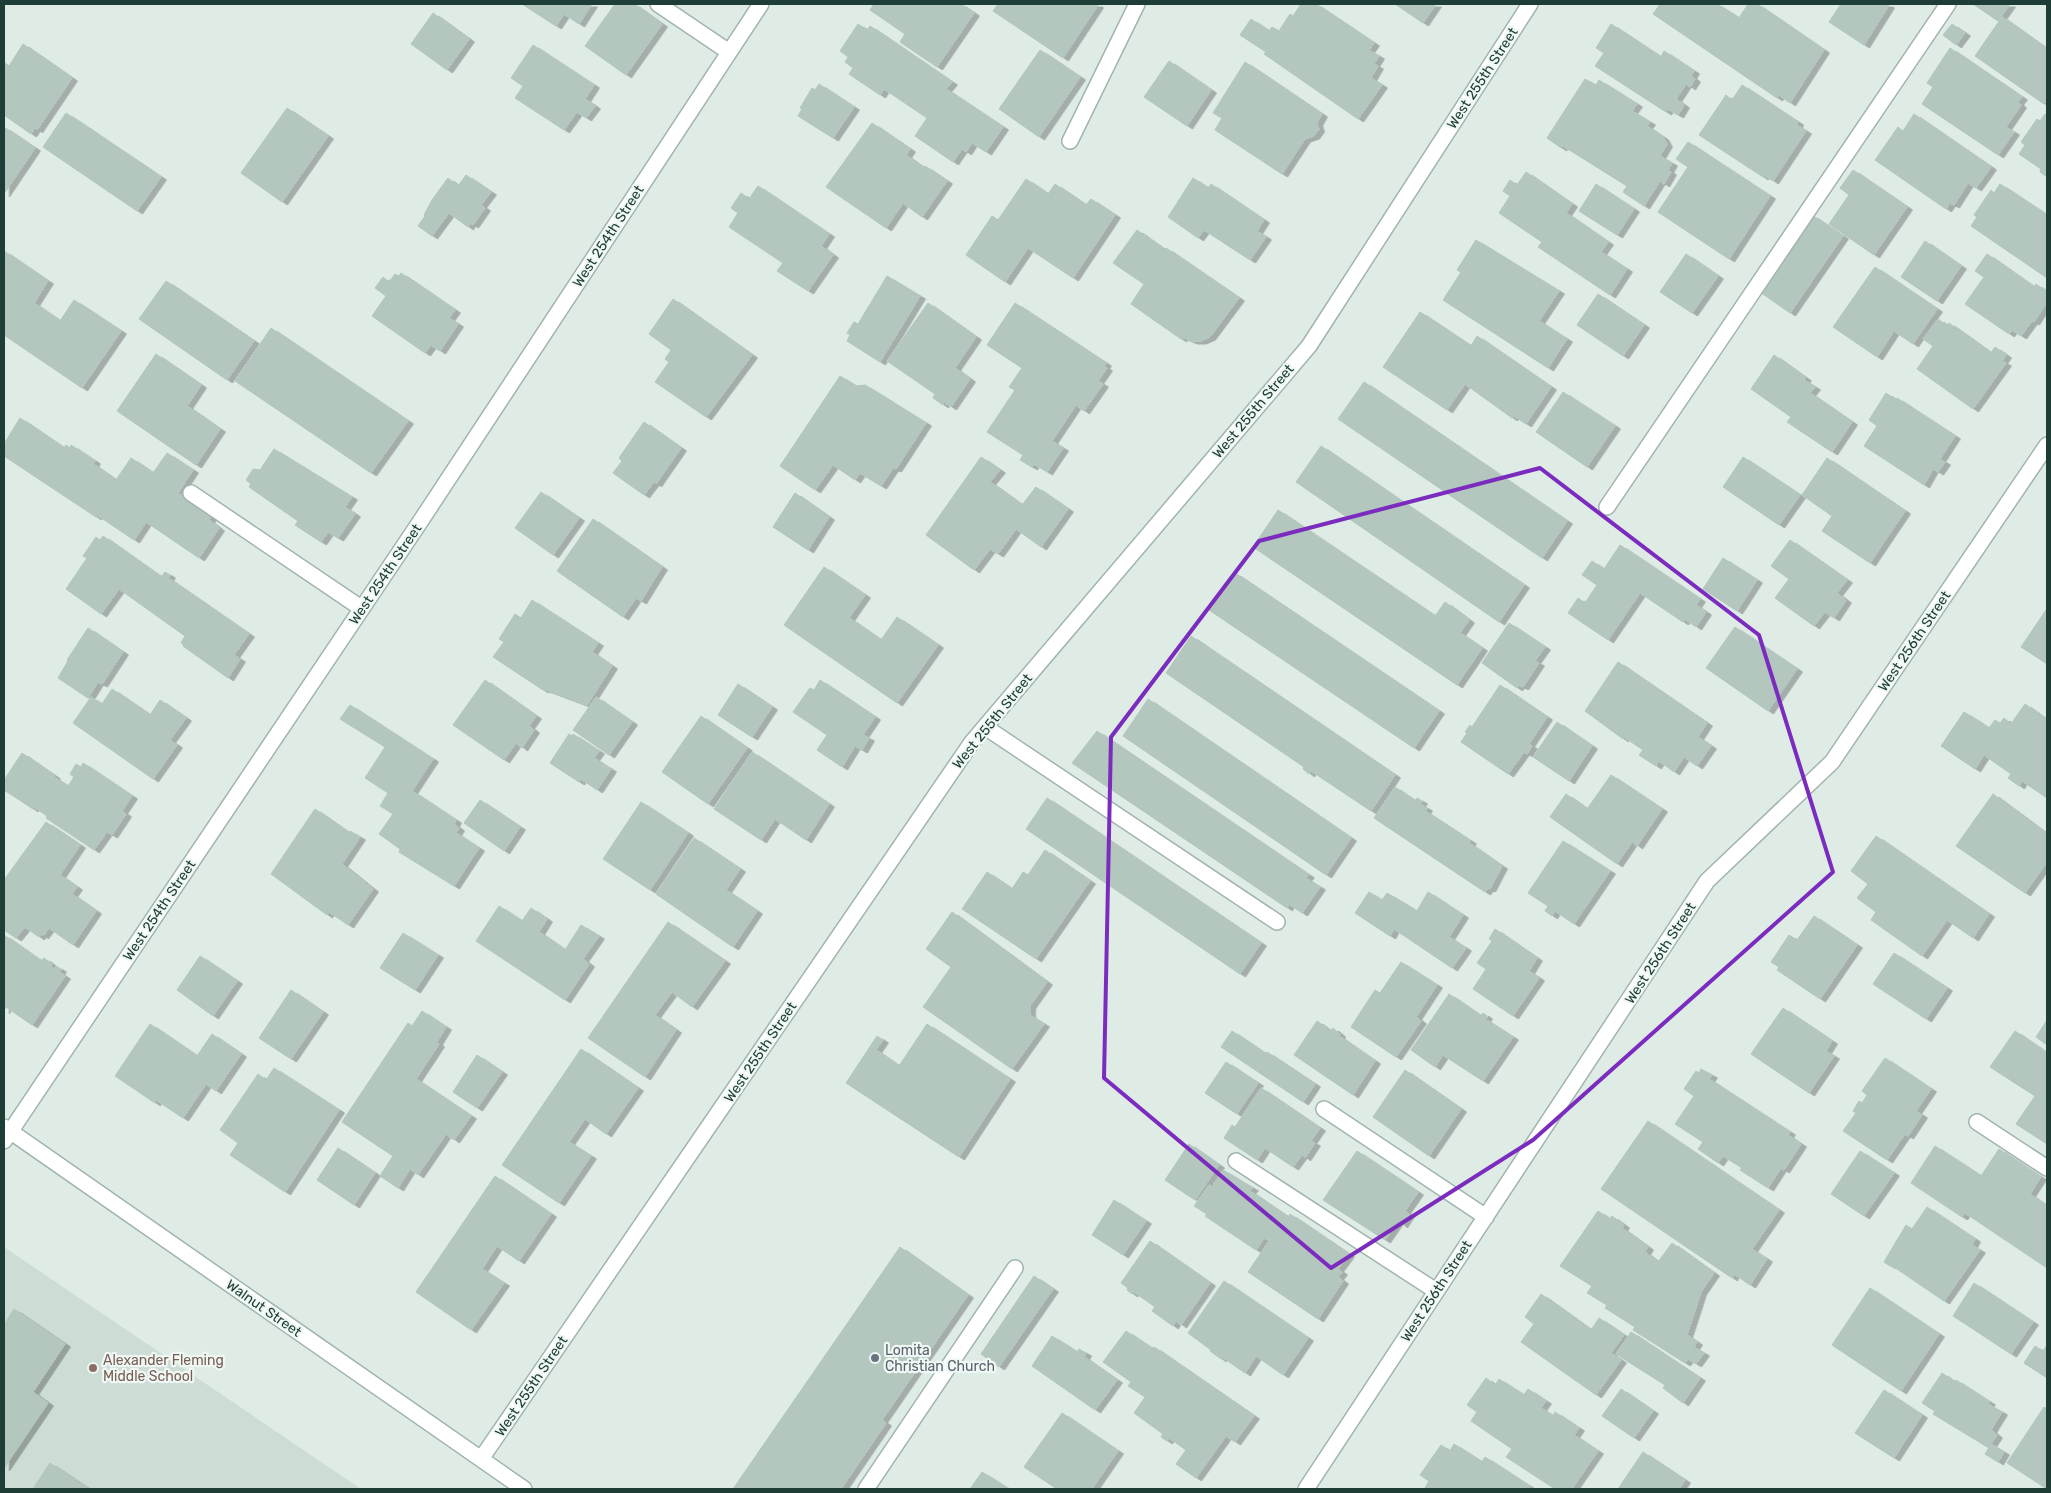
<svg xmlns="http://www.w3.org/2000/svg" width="2051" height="1493" font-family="Rubik,sans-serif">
<defs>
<filter id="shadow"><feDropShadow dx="5.5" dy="3" stdDeviation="0" flood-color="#0004"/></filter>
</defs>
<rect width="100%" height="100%" fill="#dfece6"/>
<path fill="#cddcd5" d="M4,1247L361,1489H4Z"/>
<path fill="#b4c7bf" stroke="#b1c6be" filter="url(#shadow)" d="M522,4H592L579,24L564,14L556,26Z
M615,4H634L662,24L626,75L585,46Z
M874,4H961L974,13L937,67L900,42L905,34L870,10Z
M998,4H1097L1098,5L1063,58L993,11Z
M1301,4H1316L1374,43L1369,50L1379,56L1374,64L1378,66L1371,78L1382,85L1358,119L1264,54L1266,52L1240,35L1251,19L1269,31L1272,27L1279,31L1290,14L1293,16Z
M1395,4H1436L1423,23Z
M1660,4H1717L1739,18L1748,4H1757L1824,50L1790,103L1779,95L1777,98L1653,14Z
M1841,4H1887L1889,5L1864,45L1829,22Z
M1973,4H2010L1998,21Z
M433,13L469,39L447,70L411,44Z
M2002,17L2047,49V100L2044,104L1975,56Z
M858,24L867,30L870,26L952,82L946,89L1003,127L986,152L972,143L966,152L962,149L953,162L915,136L927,118L884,89L880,95L849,74L853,68L845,62L848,57L840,51Z
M1611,24L1661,57L1664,51L1694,71L1691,76L1695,79L1690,87L1686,84L1676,99L1684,105L1678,115L1668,109L1666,112L1595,66L1604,53L1596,48Z
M1952,24L1965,33L1956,45L1943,35Z
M23,44L72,78L37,130L35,128L31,134L4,115V62L9,66Z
M533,45L594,85L585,99L595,106L586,118L577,112L564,130L515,98L523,86L511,78Z
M1950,48L2022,97L2018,102L2021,105L2006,127L2014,132L1998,155L1922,104L1933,87L1927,83Z
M1040,50L1080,77L1039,137L999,109Z
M1169,61L1211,90L1187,126L1144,97Z
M1245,62L1322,114L1317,123L1319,129L1314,136L1305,139L1282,174L1215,130L1222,118L1213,113Z
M1585,79L1596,85L1599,80L1637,104L1632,111L1650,122L1647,126L1663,137L1667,144L1660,156L1672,163L1668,170L1671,172L1664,184L1660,181L1644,206L1623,192L1627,186L1563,146L1561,148L1547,138Z
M819,84L854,107L833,138L798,116L802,109L800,108L812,88L815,90Z
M1742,85L1798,122L1797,125L1806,131L1773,181L1764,175L1763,177L1699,135L1726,95L1732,100Z
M287,108L328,136L282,202L241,173Z
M66,113L161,177L137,211L43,147Z
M1914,114L1991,167L1976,188L1968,183L1954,205L1950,203L1946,209L1875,160L1898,127L1903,131Z
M2045,114L2047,116V177L2040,172L2041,169L2019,154L2025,145L2021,142L2037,119L2040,121Z
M872,123L910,149L906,155L924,168L925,166L947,181L922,217L903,203L886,228L826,187Z
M4,127L35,148L4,194Z
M1688,142L1770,196L1729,259L1658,212L1688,167L1676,159Z
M1853,170L1907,207L1874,255L1829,224L1849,195L1840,188Z
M1526,172L1572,204L1566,213L1608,242L1601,252L1627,269L1610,295L1538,247L1542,242L1499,213L1510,196L1503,191L1510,180L1517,185Z
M466,175L491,192L481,205L485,208L473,225L470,223L468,227L449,213L432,236L418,226L425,216L424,215L432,200L448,178L458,186Z
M1193,178L1208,188L1211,184L1264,220L1257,231L1266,237L1250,260L1204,230L1198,238L1168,217Z
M1026,179L1048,194L1055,184L1086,205L1091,199L1115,215L1073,278L1028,248L1005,282L966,255L992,216L998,220Z
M1596,184L1634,209L1617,235L1579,211Z
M2000,184L2047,215V278L1971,226L1977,217L1974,215L1991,190L1994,193Z
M758,186L829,234L821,246L833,255L808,291L777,271L783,263L729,227L738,213L731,208L741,193L749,199Z
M1812,215L1843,236L1790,313L1760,292Z
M1137,230L1165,250L1166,248L1239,298L1210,337L1201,341H1192L1182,337L1181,339L1131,304L1144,284L1113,263Z
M1476,240L1559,291L1539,321L1567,339L1548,368L1443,300L1461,272L1457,270Z
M1925,241L1961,266L1937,301L1901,277Z
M4,251L48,281L34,303L60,321L74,300L121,331L82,388L4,335Z
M1686,254L1718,276L1692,313L1660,292Z
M1987,254L2034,287L2036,284L2047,292V302L2034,322L2032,321L2021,336L2012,330L2009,334L1965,304L1984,277L1975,271Z
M1875,267L1937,309L1913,344L1894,331L1877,357L1833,327Z
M401,273L455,310L449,318L458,324L440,351L431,345L425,353L372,316L386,296L375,288L383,277L389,282L395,274L399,276Z
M887,276L920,296L880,362L847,341L850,335L847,333L854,322L858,324Z
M166,281L254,341L227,380L139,319Z
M1598,294L1644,325L1623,356L1577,325Z
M673,299L752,355L706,417L655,382L669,362L665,359L671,350L649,334Z
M928,303L976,337L955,368L970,379L951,407L944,402L943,405L933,398L935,394L887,361Z
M1015,303L1106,363L1104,366L1107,368L1098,381L1103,384L1084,411L1076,405L1052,441L1063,448L1047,472L1034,464L1032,467L1020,460L1023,455L987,432L1015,390L1009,387L1022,368L987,345Z
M1420,312L1471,346L1477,336L1551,387L1526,424L1514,416L1512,418L1465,384L1447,410L1383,367Z
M1938,319L1947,326L1949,323L1991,353L1995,347L2006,355L2002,361L2006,363L1973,409L1917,369L1933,346L1923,339Z
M271,328L408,421L371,473L235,381Z
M156,354L201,385L187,406L220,429L196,465L117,411Z
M1774,355L1806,378L1804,380L1815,387L1810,393L1852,422L1832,452L1787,422L1791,417L1751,389Z
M840,376L856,386L865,385L926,423L896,469L893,468L881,486L860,473L855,480L833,465L815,490L780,466Z
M1364,382L1567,521L1542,558L1338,419Z
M1563,392L1615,426L1587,467L1536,432Z
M1886,393L1896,400L1897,398L1955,436L1940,459L1945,462L1938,472L1933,469L1924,485L1864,446L1877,426L1869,420Z
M20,418L64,448L66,445L70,448L71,445L95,461L93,464L116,480L131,458L153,473L167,453L193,470L178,493L212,516L209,520L219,528L199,558L146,522L134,540L97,515L96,517L4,456V444Z
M644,422L681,448L656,484L654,482L644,495L613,473L622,461L619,458Z
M1321,446L1524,585L1499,622L1296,482Z
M274,449L352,497L345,507L355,514L338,538L328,532L321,542L295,525L298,521L249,487L251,484L246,480L253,469L260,470Z
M981,457L1000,470L990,482L1022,505L1036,487L1068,509L1041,547L1016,529L998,554L990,549L974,570L926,535Z
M1743,457L1800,495L1779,525L1723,487Z
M1827,458L1905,511L1870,563L1822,531L1832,516L1802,495Z
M541,492L579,518L553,555L515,528Z
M795,493L829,517L808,550L773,527Z
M1278,510L1435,616L1445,602L1469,620L1460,633L1482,648L1457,685L1253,547Z
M593,519L662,567L641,601L636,598L623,617L557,571Z
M103,536L161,577L165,572L170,575L168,578L249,634L234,655L240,659L228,678L183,646L184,645L181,643L185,636L119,589L101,614L66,589L87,558L83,556L96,537L100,540Z
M1790,540L1847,580L1837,593L1846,600L1834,618L1825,612L1814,626L1775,598L1789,579L1771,566Z
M1620,545L1700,599L1696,605L1706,612L1696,627L1685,619L1683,622L1640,593L1608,640L1568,613L1578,598L1585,603L1597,585L1582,575L1592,561L1604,569Z
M1723,558L1757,580L1737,611L1703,589Z
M824,567L865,595L849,618L881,640L897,617L938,645L897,703L784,625Z
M1235,573L1439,711L1414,748L1209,610Z
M532,600L598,643L592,652L612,666L587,705L544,689L543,690L493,657L504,642L499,639L515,614L521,618Z
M2046,610L2047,611V664L2021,647Z
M1509,623L1545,647L1535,661L1539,663L1523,687L1519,685L1517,688L1482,663Z
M1735,627L1797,669L1768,711L1706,668Z
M88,628L123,652L102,684L98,682L88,698L58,678L68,661L67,660Z
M1191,636L1395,775L1371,811L1311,771L1309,774L1303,769L1304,767L1166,673Z
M1618,662L1707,723L1698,737L1711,746L1697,766L1684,757L1674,772L1659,761L1656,766L1639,755L1643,750L1624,737L1623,739L1585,711Z
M485,680L536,716L529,726L534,730L522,748L516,743L504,760L453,725Z
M820,680L875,717L863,735L869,738L862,750L855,746L842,767L817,750L827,735L793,712L810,688L814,690Z
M738,684L772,707L752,737L718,715Z
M1500,685L1547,717L1529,744L1532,746L1527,754L1524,752L1508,774L1461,742L1467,733L1465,732L1470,725L1472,727Z
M112,689L150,715L160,700L186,718L170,740L177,745L153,779L73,723L91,697L102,704Z
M596,697L632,722L609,755L573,730Z
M1148,699L1351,838L1326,875L1123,736Z
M2025,704L2047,720V798L2022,781L2019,786L2008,778L2011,774L1984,755L1975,769L1941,746L1964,712L1989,728L1995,720L2000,723L2004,718L2011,724Z
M350,705L433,759L412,791L456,820L454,824L459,828L456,833L479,848L454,886L399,852L400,849L379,834L393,814L380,806L388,793L365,778L385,747L340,719Z
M701,716L747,748L708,804L662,772Z
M1557,722L1592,746L1569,781L1533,757Z
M1097,731L1309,875L1306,878L1320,887L1302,913L1289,904L1287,908L1072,763Z
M569,734L572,736L573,734L599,751L594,758L611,769L597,790L581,779L579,782L550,763Z
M752,752L829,804L806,840L775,819L761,840L714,809Z
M22,753L55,776L54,777L68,786L74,777L70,774L76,764L81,767L83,763L132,796L122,811L126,814L112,835L107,832L94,850L46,818L47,816L34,807L33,809L4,790V780Z
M1611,775L1662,809L1637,846L1632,842L1617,864L1550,817L1566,794L1587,809Z
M1395,787L1415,801L1417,798L1422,801L1420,804L1427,808L1425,811L1471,841L1469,843L1502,866L1490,889L1488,888L1485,892L1374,818Z
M1993,794L2047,834V862L2025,893L1956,846Z
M1047,798L1261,943L1240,974L1026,829Z
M480,800L520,827L504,851L464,823Z
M641,802L688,833L650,890L603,859Z
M315,809L349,833L350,831L360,837L342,864L373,889L348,925L329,912L327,915L271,874Z
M46,822L80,845L60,875L77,887L72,894L96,911L73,945L49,928L43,936L41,934L39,937L25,927L16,938L4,930V880Z
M1876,836L1989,914L1973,938L1947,920L1922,956L1871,920L1876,912L1857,898L1868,884L1851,871Z
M694,838L740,869L726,890L757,911L733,947L656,894Z
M1563,841L1610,871L1574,924L1555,911L1552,916L1545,911L1548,906L1528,893Z
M1045,850L1090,881L1036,959L962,909L987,872L1012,889L1023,872L1028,875Z
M1369,892L1382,900L1387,893L1417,911L1428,892L1463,915L1449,937L1466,948L1452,968L1394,929L1390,936L1355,913Z
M499,906L522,921L531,908L547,919L539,932L565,950L581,925L599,936L583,959L589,964L565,1000L476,941Z
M952,912L1047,982L1030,1006V1015L1044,1024L1012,1069L923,1007L951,967L926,949Z
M1814,916L1857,945L1820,999L1777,970L1779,967L1771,962L1789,935L1797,940Z
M668,922L725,961L692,1007L672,992L655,1015L676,1030L645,1077L588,1038Z
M1495,929L1537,958L1529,971L1539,978L1513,1016L1473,989L1486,969L1477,963L1492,941L1489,939Z
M403,933L438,955L415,990L380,968Z
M4,935L41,961L44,958L52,964L51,966L54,969L56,966L61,969L59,972L65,976L32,1025L6,1007L4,1011Z
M1894,953L1947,988L1926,1019L1873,984Z
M200,956L237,981L213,1016L177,990Z
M1401,962L1437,985L1416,1017L1421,1021L1396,1057L1351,1027L1375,990L1380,993Z
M291,990L323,1012L291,1059L259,1038Z
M1449,994L1481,1016L1483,1013L1487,1016L1485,1019L1513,1037L1483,1081L1443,1055L1435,1067L1411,1050Z
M1783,1008L1832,1041L1826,1051L1834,1056L1809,1093L1751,1054Z
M422,1011L446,1027L437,1042L439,1044L416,1079L471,1116L454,1140L446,1134L418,1175L410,1169L398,1188L380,1176L393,1156L342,1122L408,1023L412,1026Z
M2047,1020V1045L2036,1037Z
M1317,1021L1331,1031L1333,1028L1340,1034L1339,1036L1375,1061L1353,1095L1294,1055Z
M150,1024L197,1056L212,1034L241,1054L216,1091L206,1084L183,1118L156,1100L155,1103L115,1076Z
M927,1024L1010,1079L959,1157L846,1083L877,1036L883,1040L876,1050L899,1066Z
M1232,1031L1266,1054L1267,1052L1315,1084L1303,1102L1221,1047Z
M2015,1031L2047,1053V1144L2016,1124L2035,1096L1990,1067Z
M581,1049L638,1088L606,1134L585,1119L569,1142L591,1156L559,1203L502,1165Z
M477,1055L502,1072L477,1108L453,1092Z
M1885,1058L1931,1089L1916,1111L1922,1115L1908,1136L1905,1134L1887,1160L1843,1131L1856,1113L1853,1111L1859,1101L1862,1103L1867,1095L1862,1091Z
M1226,1062L1258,1083L1237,1114L1205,1093Z
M274,1068L339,1110L285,1192L230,1155L238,1143L220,1130L258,1074L266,1080Z
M1701,1069L1712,1075L1709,1079L1790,1132L1788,1135L1801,1144L1784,1170L1781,1168L1768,1188L1740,1170L1742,1168L1723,1156L1718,1163L1698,1149L1703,1142L1675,1124L1694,1096L1684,1089L1696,1071L1699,1073Z
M1405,1070L1461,1109L1429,1156L1373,1117Z
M1261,1088L1320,1128L1311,1141L1315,1143L1305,1158L1302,1155L1293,1167L1265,1148L1257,1160L1224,1138L1232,1125L1235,1127Z
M1648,1121L1779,1210L1752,1249L1767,1259L1750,1285L1734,1274L1732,1278L1601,1189Z
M1189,1144L1219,1165L1195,1200L1165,1180Z
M1935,1146L1981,1176L1999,1149L2041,1177L2030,1194L2047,1206V1268L1965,1213L1962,1217L1911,1183Z
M338,1148L375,1173L354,1205L317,1180Z
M1357,1151L1418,1192L1405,1211L1409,1214L1402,1225L1398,1221L1385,1240L1323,1200Z
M1860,1151L1894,1173L1864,1216L1831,1194Z
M1223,1170L1253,1188L1250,1191L1288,1217L1290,1214L1349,1254L1338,1269L1342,1272L1338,1277L1343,1281L1318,1319L1248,1272L1269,1241L1264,1238L1256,1250L1205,1216L1207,1214L1194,1206L1209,1185L1212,1187Z
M495,1176L551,1214L519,1261L497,1246L482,1269L504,1283L471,1330L416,1292Z
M1114,1200L1146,1221L1123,1255L1092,1235Z
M1927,1207L1975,1239L1972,1245L1980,1250L1944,1301L1891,1265L1890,1266L1884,1262L1906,1225L1912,1229Z
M1598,1211L1610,1219L1612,1216L1624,1225L1622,1228L1648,1247L1645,1252L1658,1262L1672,1243L1714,1273L1701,1292L1687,1335L1697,1342L1694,1347L1704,1353L1696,1364L1688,1359L1685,1363L1633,1330L1635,1327L1605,1308L1607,1305L1587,1293L1592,1286L1560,1266Z
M1150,1241L1210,1283L1181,1325L1176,1321L1173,1326L1152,1311L1155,1307L1134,1292L1132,1294L1127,1290L1128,1288L1121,1283Z
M900,1247L968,1295L882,1420L886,1423L841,1489H733Z
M1034,1276L1053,1289L999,1367L981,1354Z
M1224,1281L1308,1338L1283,1375L1256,1356L1245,1373L1222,1357L1221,1359L1210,1351L1211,1350L1188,1333Z
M1974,1283L2033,1322L2011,1354L1953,1316Z
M1870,1288L1939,1334L1901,1391L1832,1345Z
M1541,1294L1591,1330L1599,1318L1624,1335L1611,1353L1621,1360L1596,1395L1521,1342L1534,1324L1525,1317Z
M14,1309L65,1344L33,1392L48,1403L4,1468V1325Z
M1126,1331L1153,1349L1154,1347L1254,1416L1235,1442L1226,1436L1196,1478L1176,1464L1186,1450L1169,1438L1167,1441L1161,1437L1163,1434L1134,1413L1145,1397L1128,1386L1131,1382L1103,1362Z
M1631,1332L1700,1378L1683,1403L1663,1388L1665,1385L1616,1354Z
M1052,1336L1077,1352L1079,1349L1086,1353L1084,1357L1117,1380L1095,1410L1032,1366Z
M2047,1345V1378L2024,1363L2035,1346L2043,1351Z
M1942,1373L1955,1382L1956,1380L1990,1402L1988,1404L2002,1412L1991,1430L1997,1435L1991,1444L2004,1452L1998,1462L1985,1454L1989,1448L1933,1414L1935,1411L1922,1403Z
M1486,1378L1495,1385L1499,1379L1524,1395L1528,1389L1546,1401L1541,1408L1553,1416L1555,1412L1579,1428L1574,1435L1598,1451L1572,1489H1555L1506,1457L1512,1449L1471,1421L1477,1412L1467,1405Z
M1621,1389L1653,1411L1634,1438L1602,1416Z
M1884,1390L1922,1415L1894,1458L1855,1433Z
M2044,1407L2047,1409V1489L2007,1463Z
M1062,1413L1118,1451L1092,1489H1057L1024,1467Z
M1454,1444L1482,1462L1485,1457L1531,1487L1529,1489H1427L1425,1488L1429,1481L1420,1475L1441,1445L1450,1451Z
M1643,1452L1685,1480L1679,1489H1618Z
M50,1463L89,1489H33Z
M982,1472L1009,1489H970Z"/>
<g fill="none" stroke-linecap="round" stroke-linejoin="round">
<defs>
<path id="minor" d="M658,4L729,52
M1070,141L1137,4
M191,493L361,608
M1607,507L1948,4
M985,727L1277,922
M1324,1109L1486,1217
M1977,1122L2047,1168
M4,1127L524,1489
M4,1141L420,522L761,4
M1236,1161L1436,1291
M481,1459L972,742L1309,346L1530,4
M866,1489L1015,1268
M1306,1489L1707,881L1832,762L2047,445"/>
</defs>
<use href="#minor" stroke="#a1b4ae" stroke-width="18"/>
<use href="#minor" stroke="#fff" stroke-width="15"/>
</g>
<path fill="none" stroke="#7b2cbf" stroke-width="4" stroke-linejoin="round" d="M1540,468L1759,635L1833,872L1533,1140L1331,1268L1104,1078L1111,737L1259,541Z"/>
<circle fill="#6b7280" stroke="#eff8f4" stroke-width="2" cx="875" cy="1358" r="5"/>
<circle fill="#8d6e63" stroke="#eff8f4" stroke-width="2" cx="93" cy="1368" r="5"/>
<g text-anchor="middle" stroke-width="4.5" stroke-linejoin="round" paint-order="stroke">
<g font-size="14" fill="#1e3d36" stroke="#eff8f4">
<text transform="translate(1482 78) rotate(-57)" y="5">West 255th Street</text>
<text transform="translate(608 236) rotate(-57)" y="5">West 254th Street</text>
<text transform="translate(1253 411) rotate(-50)" y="5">West 255th Street</text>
<text transform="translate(385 574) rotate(-56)" y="5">West 254th Street</text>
<text transform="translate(1914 641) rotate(-56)" y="5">West 256th Street</text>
<text transform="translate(992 721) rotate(-51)" y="5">West 255th Street</text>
<text transform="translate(159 910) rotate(-56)" y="5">West 254th Street</text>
<text transform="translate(1660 953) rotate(-57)" y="5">West 256th Street</text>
<text transform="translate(760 1052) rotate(-56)" y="5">West 255th Street</text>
<text transform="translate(1436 1291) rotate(-57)" y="5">West 256th Street</text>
<text transform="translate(264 1308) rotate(35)" y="5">Walnut Street</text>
<text transform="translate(531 1386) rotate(-56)" y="5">West 255th Street</text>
</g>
<g font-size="14" fill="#5b616d" stroke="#eff8f4" text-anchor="start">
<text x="885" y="1355">Lomita<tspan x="885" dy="16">Christian Church</tspan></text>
</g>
<g font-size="14" fill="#785e54" stroke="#eff8f4" text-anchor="start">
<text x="103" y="1365">Alexander Fleming<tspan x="103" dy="16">Middle School</tspan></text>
</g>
</g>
<rect width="2051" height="1493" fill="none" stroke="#1e3d36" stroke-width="10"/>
</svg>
